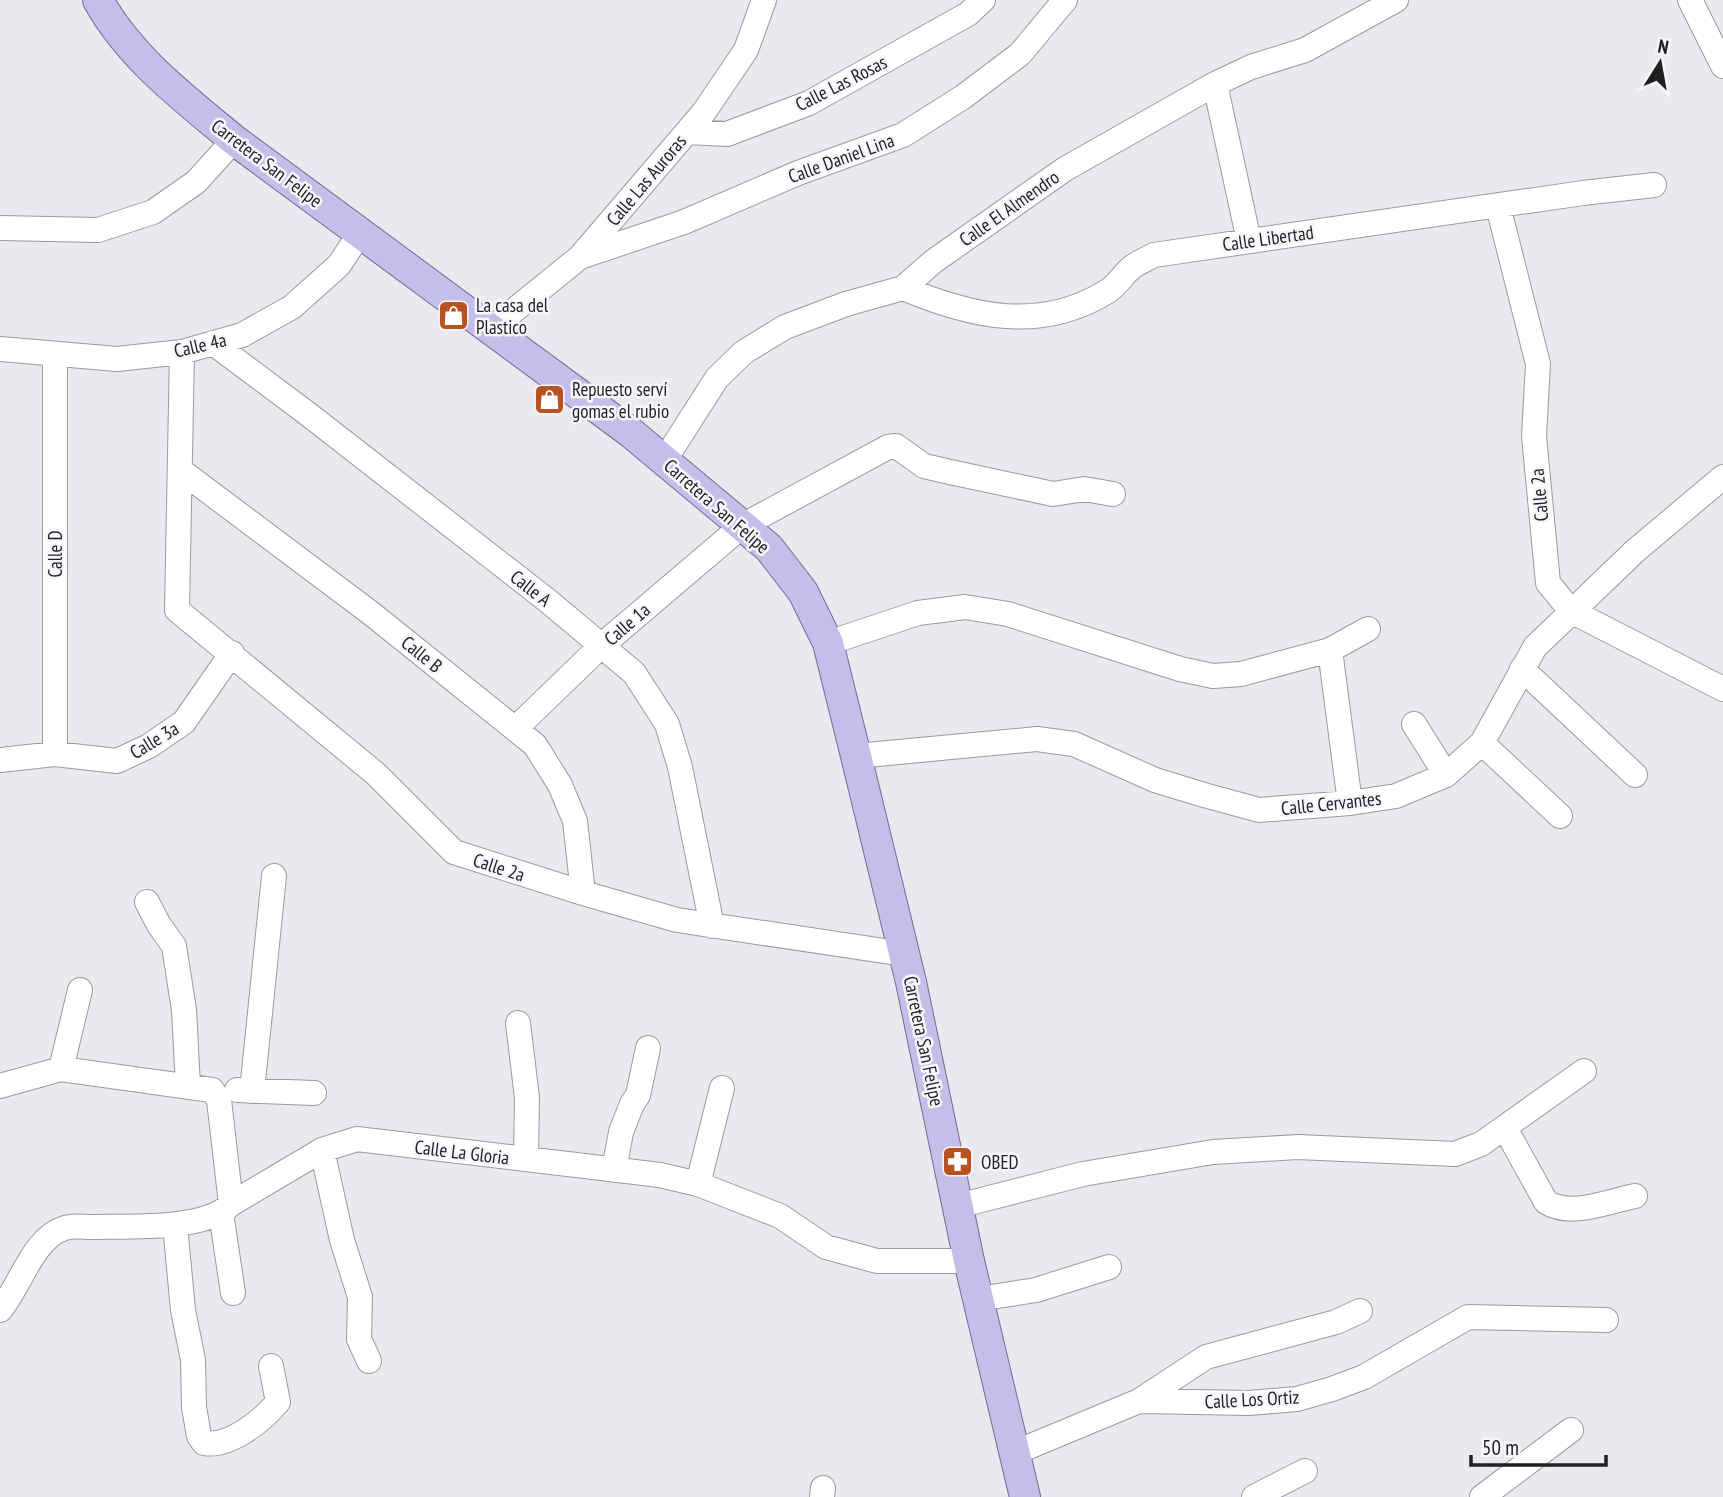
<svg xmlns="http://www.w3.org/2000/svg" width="1723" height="1497" font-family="'PT Sans Narrow',sans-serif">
<rect width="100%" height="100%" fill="#ebe8ee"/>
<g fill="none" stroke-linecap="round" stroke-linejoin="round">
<defs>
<path id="minor" d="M1690,0L1723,66
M1215,84L1249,241
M687,132L727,134L809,103L968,14L983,0
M1498,206L1538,364L1534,436L1548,583L1571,611L1723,689
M0,228L98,230L153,212L196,182L234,140
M580,257L684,222L798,173L903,135L963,97L1020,54L1065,0
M903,288C972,317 1041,333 1108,291C1117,285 1123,275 1131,268C1137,263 1147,259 1154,255L1583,193L1654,185
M491,329L580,257L704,112L746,50L764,0
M213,343L308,414L548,601L634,673L667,724L680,767L712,926
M0,349L117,359L182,352L242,335L292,307L339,265L360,233
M182,352L177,610L376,774L454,852L583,893L677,920L904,954
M55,354V754
M664,461L717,378L744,352L785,327L846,304L903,288L934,261L1065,169L1215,84L1251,67L1305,50L1396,0
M180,470L372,614L535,745L560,785L575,821L583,893
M828,643L918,613L965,607L1008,614L1180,669L1213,676L1241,674L1330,650L1368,629
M1330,650L1350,803
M1522,669L1635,775
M1414,724L1446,775
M516,728L601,646L742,526L888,447L896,446L924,466L950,472L1053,494L1084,489L1113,494
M1482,743L1560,816
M856,756L1037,739L1074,744L1155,780L1204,795L1259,810L1350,803L1396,796L1446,775L1482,743L1535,647L1635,551L1723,477
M0,760L55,754L117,761L149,746L184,722L232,653
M147,902L159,925L174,946L184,1010L188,1086
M518,1023L527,1098L526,1159
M61,1069L80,990
M0,1086L61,1069L212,1090L219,1100L231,1204
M237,1090L314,1093
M252,1091L274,876
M1505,1128L1546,1202C1571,1218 1609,1201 1635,1196
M322,1150L342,1240L360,1297L359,1339L369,1361
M614,1170L621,1132L632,1104L638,1095L648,1048
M698,1184L722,1088
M958,1206L1083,1174L1213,1152L1298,1147L1455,1154L1481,1144L1584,1071
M221,1213L233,1293
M175,1225L183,1310L193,1360L194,1407L199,1436L204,1443C229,1448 263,1420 278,1402L271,1366
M978,1299L1036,1290L1109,1267
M0,1310C20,1287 33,1237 65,1228C72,1225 83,1227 91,1227C128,1226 205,1231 231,1204L322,1150L357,1139L660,1175L698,1184L780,1216L826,1247L877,1261H969
M1139,1401L1206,1357L1336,1322L1360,1311
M1014,1453L1139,1401L1249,1403L1297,1399L1332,1389L1364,1377L1468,1317L1606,1320
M822,1497L823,1488
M1254,1497L1305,1471
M1482,1497L1571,1430"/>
<path id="major" d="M98,0C130,58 184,98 234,140L630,432L769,548L803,592L828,643L856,756L911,982L969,1261L1025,1497"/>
</defs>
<use href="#minor" stroke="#9c9a9f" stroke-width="26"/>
<use href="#major" stroke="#716b99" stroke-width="32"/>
<use href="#minor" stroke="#fff" stroke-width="24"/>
<use href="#major" stroke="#c4bfe9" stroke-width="30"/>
</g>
<defs>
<symbol id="shop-square" viewBox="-11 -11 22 22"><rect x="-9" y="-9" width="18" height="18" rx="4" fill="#b75223" stroke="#f8f5fb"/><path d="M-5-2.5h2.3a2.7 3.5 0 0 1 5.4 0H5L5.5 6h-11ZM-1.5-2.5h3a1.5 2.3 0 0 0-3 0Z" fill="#fff"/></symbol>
<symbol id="pharmacy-square" viewBox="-11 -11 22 22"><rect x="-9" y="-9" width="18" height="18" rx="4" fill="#b75223" stroke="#f8f5fb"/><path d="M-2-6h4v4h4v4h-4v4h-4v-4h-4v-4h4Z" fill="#fff"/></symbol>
</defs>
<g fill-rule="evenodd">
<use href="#shop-square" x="436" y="298" width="35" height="35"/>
<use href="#shop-square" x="532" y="382" width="35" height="35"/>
<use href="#pharmacy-square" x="940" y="1144" width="35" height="35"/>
</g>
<g text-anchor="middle" stroke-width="5" stroke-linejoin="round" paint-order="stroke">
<g font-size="19" fill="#201f21" stroke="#f8f5fb">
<text transform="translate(841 83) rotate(-27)" y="7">Calle Las Rosas</text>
<text transform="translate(841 158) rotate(-20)" y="7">Calle Daniel Lina</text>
<text transform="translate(267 163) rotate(37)" y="7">Carretera San Felipe</text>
<text transform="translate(646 180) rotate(-50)" y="7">Calle Las Auroras</text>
<text transform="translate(1009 208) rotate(-35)" y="7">Calle El Almendro</text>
<text transform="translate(1268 238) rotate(-8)" y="7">Calle Libertad</text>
<text transform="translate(200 345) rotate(-13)" y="7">Calle 4a</text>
<text transform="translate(1539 495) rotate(-95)" y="7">Calle 2a</text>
<text transform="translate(717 506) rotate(41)" y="7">Carretera San Felipe</text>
<text transform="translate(55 554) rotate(-90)" y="7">Calle D</text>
<text transform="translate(531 588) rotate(38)" y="7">Calle A</text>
<text transform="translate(627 624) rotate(-41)" y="7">Calle 1a</text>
<text transform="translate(422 654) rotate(39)" y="7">Calle B</text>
<text transform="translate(154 740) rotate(-31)" y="7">Calle 3a</text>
<text transform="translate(1331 803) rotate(-6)" y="7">Calle Cervantes</text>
<text transform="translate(499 867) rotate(18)" y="7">Calle 2a</text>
<text transform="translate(924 1041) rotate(78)" y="7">Carretera San Felipe</text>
<text transform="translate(462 1152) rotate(7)" y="7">Calle La Gloria</text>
<text transform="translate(1252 1399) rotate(-3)" y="7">Calle Los Ortiz</text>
</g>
<g font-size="19" fill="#201f21" stroke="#f8f5fb" text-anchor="start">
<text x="476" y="312">La casa del<tspan x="476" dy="22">Plastico</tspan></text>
<text x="572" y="396">Repuesto serví<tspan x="572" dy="22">gomas el rubio</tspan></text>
<text x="981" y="1169">OBED</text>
</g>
</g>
<g transform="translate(1660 63) rotate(11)" stroke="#f8f5fb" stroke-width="5" paint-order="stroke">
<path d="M0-5L12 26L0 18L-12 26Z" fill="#201f21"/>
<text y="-10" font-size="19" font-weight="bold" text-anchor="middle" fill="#201f21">N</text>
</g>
<path d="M1471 1455v10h135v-10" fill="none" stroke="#201f21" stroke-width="3.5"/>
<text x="1482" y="1455" font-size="21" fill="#201f21" stroke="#f8f5fb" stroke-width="5" paint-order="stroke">50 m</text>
</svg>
